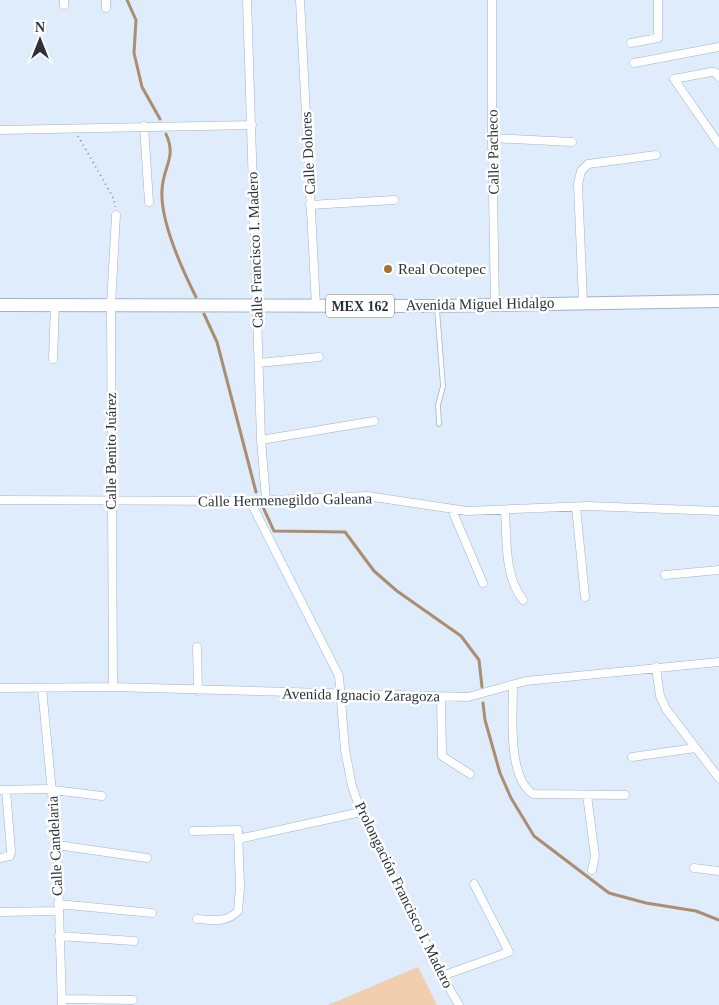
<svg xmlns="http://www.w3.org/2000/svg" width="719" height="1005" font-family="'Times New Roman',serif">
<rect width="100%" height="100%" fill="#deecfb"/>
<path fill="#f0ceae" d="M418,967L437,1005H328Z"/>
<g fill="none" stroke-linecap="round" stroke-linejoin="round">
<path stroke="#ab8d6f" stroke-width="3" d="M127,0L136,20L134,53L142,87L160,119
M166,134C177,158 163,166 162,190C160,222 182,269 196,297
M204,314L217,342L256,492
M263,507L274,531L345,532L374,571L397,591L461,636L479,660L482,687
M483,703L485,720L500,773L511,798L534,836L609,893L646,903L696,911L719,920"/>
<defs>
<path id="lane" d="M437,309L443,386L438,405L439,424"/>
<path id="street" d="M247,0L261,440L266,499
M300,0L316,306
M492,0V138L495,305
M64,5V0
M106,8V0
M631,43L658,38V0
M634,63L719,47
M719,77L715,72H711L674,79L719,144
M144,126L149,202
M0,130L252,125
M492,138L572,142
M310,205L394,200
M583,302L578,184L581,171L588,164L656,155
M53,359L55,305
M259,363L319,357
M261,440L374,421
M0,500L250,501L367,496L467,511L588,506L719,511
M250,501L339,676L345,750L352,786L361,812L442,976L459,1005
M576,507L585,597
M452,510L483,583
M505,510C507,540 504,576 523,600
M665,575L719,570
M197,647L198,691
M656,667L660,696L666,709L719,778
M513,686C513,714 507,777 533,794L625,795
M113,687L111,305L116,215
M0,688L113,687L468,697L526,681L719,662
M42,688L57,845L62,1005
M441,697L442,756L470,774
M632,757L695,748
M0,790L45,789L102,796
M587,795L595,856L592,870
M193,831L238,830L240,887L238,911C226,923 214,920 197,919
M238,839L361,812
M57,845L147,858
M0,858L10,856L11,851L6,790
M694,868L719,871
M58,904L152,913
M0,912L58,911
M59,936L134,941
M442,976L509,952L474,884
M62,999L133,1000"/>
<path id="primary" d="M0,305L437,306L719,301"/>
</defs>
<use href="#lane" stroke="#9eb4cc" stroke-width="5.5"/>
<use href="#street" stroke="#9eb4cc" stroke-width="9"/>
<use href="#primary" stroke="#9eb4cc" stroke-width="14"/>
<path stroke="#8995a1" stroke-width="2" stroke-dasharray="1 4" stroke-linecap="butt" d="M78,136L114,199L115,207"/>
<use href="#lane" stroke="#fff" stroke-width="4"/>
<use href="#street" stroke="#fff" stroke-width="8"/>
<use href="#primary" stroke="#fff" stroke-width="12"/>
</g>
<circle fill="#a96f2e" stroke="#fff" stroke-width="2" cx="388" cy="269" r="5"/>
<g text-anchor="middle" stroke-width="5" stroke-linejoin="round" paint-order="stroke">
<rect fill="#fff" stroke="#6a7076" stroke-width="1" x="326" y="294.5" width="68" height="23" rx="4"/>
<g font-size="14" font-weight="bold" fill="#2a333c">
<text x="360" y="311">MEX 162</text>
</g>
<g font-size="15" fill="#2a333c" stroke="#fff">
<text transform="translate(493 152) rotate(-91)" y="5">Calle Pacheco</text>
<text transform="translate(308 153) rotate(-93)" y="5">Calle Dolores</text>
<text transform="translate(255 250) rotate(-92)" y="5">Calle Francisco I. Madero</text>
<text transform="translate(480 304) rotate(-1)" y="5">Avenida Miguel Hidalgo</text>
<text transform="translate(111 451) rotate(-90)" y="5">Calle Benito Juárez</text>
<text transform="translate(285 500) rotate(-1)" y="5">Calle Hermenegildo Galeana</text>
<text transform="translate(361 695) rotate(1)" y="5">Avenida Ignacio Zaragoza</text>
<text transform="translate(55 846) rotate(-93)" y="5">Calle Candelaria</text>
<text transform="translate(404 895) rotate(64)" y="5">Prolongación Francisco I. Madero</text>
</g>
<g font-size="15" fill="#2a333c" stroke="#fff" text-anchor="start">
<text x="398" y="274">Real Ocotepec</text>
</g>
</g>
<g transform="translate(40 40)" stroke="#ffffff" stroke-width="4" paint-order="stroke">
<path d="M0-4L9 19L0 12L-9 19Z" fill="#2a333c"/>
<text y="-8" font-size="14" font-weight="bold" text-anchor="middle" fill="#2a333c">N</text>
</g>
</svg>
